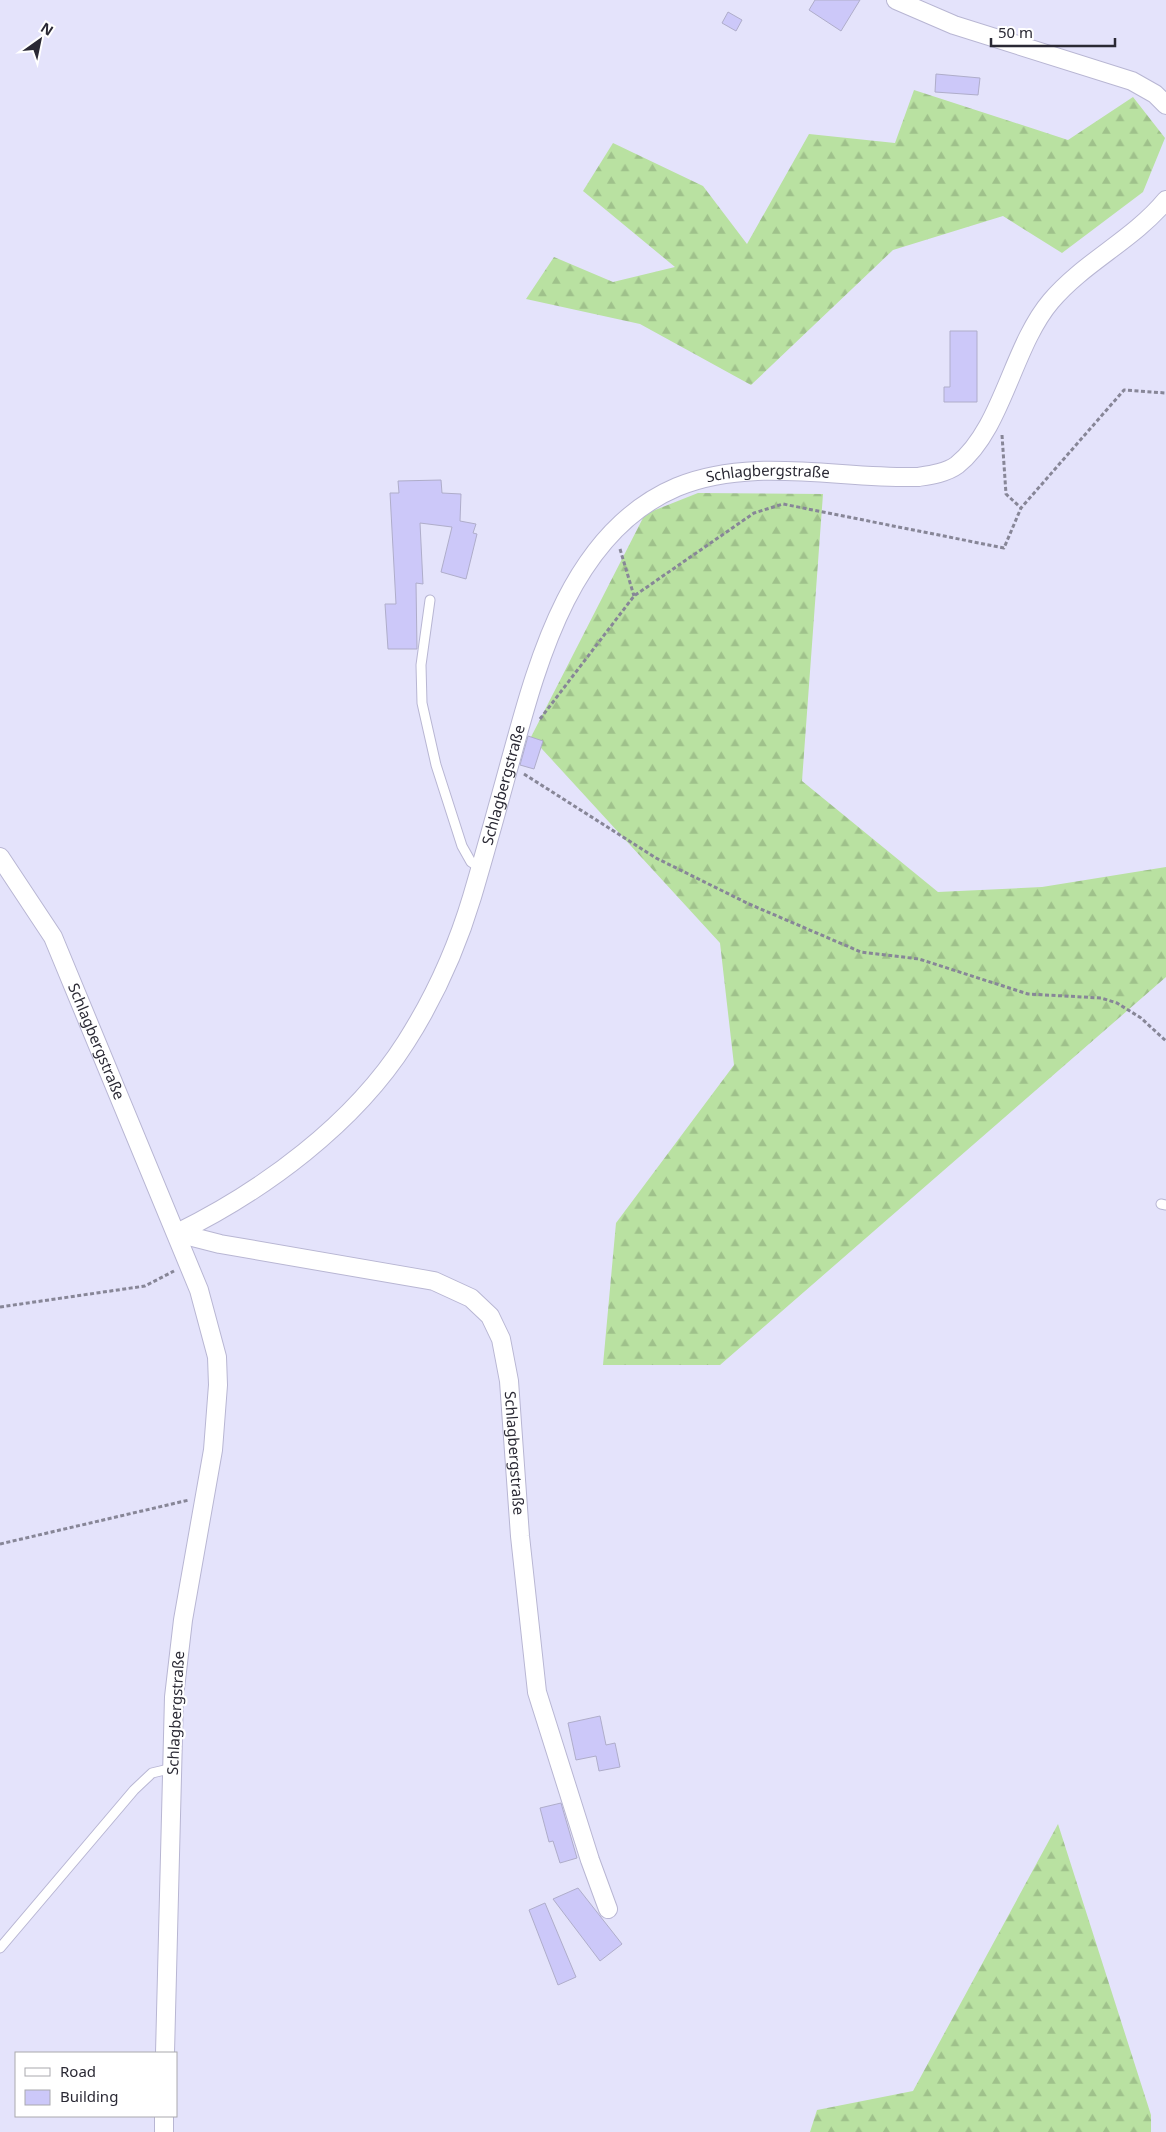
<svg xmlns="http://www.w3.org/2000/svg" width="1166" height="2132" font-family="'Noto Sans',sans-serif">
<defs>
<pattern id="forest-firs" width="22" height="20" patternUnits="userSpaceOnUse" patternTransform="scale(1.25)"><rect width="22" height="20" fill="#b9e1a1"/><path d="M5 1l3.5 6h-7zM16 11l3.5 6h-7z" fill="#9fc18b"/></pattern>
</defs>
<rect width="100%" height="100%" fill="#e4e3fb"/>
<path fill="url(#forest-firs)" d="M914,90L1068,140L1133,97L1165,138L1143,192L1062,253L1003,216L893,250L751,385L640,324L526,299L554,257L613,282L675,267L583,191L613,143L703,186L747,244L809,134L895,143Z
M698,493L823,494L802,781L938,892L1042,887L1166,867V977L720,1365H603L616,1223L734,1065L720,943L531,737L645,514Z
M1058,1824L1151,2115V2132H810L817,2110L913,2091Z"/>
<path fill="#ccc8f9" stroke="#afadca" d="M815,0H860L841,31L809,10Z
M728,12L742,20L736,31L722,23Z
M936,74L980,78L978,95L935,92Z
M950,331H977V402H944V387H950Z
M441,480L442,493L461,494L460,521L476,524L473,533L477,534L466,579L441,572L452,527L420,523L423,584L416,583L417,649H388L385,604H396L390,493H399L398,481Z
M528,736L543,741L534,769L520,765Z
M600,1716L606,1745L615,1743L620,1767L599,1771L596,1756L576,1760L568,1723Z
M561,1803L577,1858L560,1863L553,1841L549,1842L540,1808Z
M578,1888L622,1944L600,1961L553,1899Z
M545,1903L576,1977L558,1985L529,1910Z"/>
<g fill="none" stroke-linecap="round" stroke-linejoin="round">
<defs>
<path id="service" d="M430,600L421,665L422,703L436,765L462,846L471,862L480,868
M1161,1204L1166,1205
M0,1948L134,1790L152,1773L173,1768"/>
<g id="minor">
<path d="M896,0L954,25L1132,81L1155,94L1166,105"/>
<path id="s1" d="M0,857L53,937L199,1290L217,1357L218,1385L213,1450L183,1620L174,1697L165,2053"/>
<path id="s2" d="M177,1233C263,1191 354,1124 406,1042C434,998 457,947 472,897C486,850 499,802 512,755C539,656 573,531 677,487C752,456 839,479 918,477C931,475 946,473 957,465C1003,428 1012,347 1051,301C1084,262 1133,240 1166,200"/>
<path id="s3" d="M177,1233L220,1244L434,1281L471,1298L490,1316L501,1339L509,1381L520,1536L537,1692L590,1860L608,1909"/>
<path d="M164,2132V2116"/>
</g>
</defs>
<use href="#service" stroke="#b8b6d3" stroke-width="11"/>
<use href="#minor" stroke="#b8b6d3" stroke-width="20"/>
<path stroke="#878697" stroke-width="3" stroke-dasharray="4 2.5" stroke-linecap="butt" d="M1002,435L1006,494L1021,508
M620,549L634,596
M540,719L634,596L754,513L783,504L1004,548L1021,508L1124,390L1166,393
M524,774L656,858L749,904L861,952L919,959L1028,994L1101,998L1117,1003L1141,1018L1166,1041
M0,1307L145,1286L174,1271
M0,1544L189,1500"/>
<use href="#service" stroke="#fff" stroke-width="9"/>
<use href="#minor" stroke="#fff" stroke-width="18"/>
</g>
<g text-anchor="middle" stroke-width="4.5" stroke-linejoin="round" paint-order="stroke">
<g font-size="15" fill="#2a2934" stroke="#fff">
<text dy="5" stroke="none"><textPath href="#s2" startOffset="1028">Schlagbergstraße</textPath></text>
<text dy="5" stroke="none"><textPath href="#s2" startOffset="578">Schlagbergstraße</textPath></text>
<text dy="5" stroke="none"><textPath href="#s1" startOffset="209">Schlagbergstraße</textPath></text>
<text dy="5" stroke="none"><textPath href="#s3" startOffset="469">Schlagbergstraße</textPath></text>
<text transform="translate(176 1713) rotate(-87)" y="5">Schlagbergstraße</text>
</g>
</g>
<rect x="15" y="2052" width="162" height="65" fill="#ffffff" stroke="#aaa9ae"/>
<rect x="25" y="2068" width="25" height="8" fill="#ffffff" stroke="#aaa9ae"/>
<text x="60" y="2077" font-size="15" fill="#2a2934">Road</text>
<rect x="25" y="2090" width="25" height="15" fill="#ccc8f9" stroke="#aaa9ae"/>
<text x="60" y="2102" font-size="15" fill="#2a2934">Building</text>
<g transform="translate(40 40) rotate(33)" stroke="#ffffff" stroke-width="4" paint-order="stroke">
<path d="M0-4L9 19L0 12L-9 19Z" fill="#2a2934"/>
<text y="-8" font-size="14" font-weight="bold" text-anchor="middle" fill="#2a2934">N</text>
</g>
<path d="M991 38v8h124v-8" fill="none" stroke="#2a2934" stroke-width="2.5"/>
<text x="998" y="38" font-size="15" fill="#2a2934" stroke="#ffffff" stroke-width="4" paint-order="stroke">50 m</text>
</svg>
